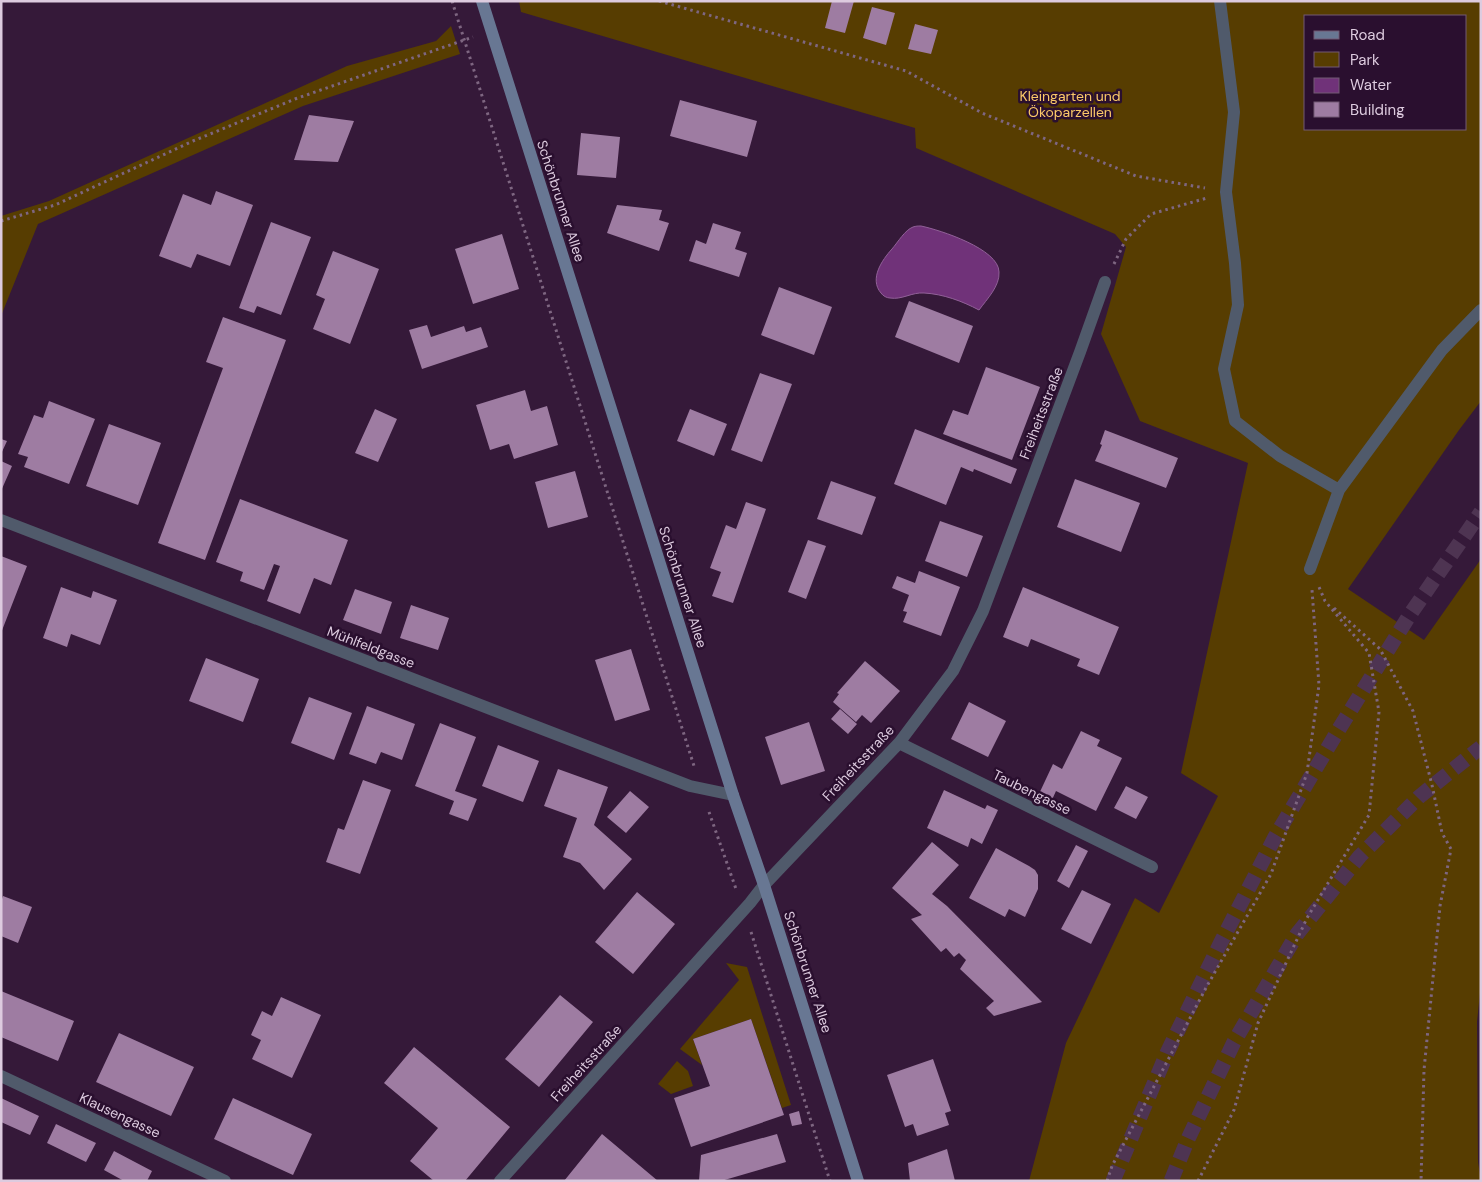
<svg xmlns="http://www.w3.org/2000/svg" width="1482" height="1182" font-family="'DM Sans',sans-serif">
<rect width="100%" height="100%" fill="#351939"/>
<path fill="#573d01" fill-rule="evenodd" d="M519,1H1481V401L1459,430L1348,589L1424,640L1481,559V983L1477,1022L1478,1162L1481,1181H1029L1066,1043L1135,898L1159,913L1218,796L1181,773L1248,463L1140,421L1101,334L1126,247L1115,234L916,148L915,128L521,12ZM1306,16H1466V129H1306Z
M451,26L460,54L303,106L38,224L1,316V216L49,201L347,66L436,41Z
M726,963L747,967L791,1105L782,1108L751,1019L693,1039L702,1065L680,1049L739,980Z
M677,1061L688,1071L693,1086L671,1094L658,1084Z"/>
<path fill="#703279" stroke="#916098" d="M921,226C940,230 999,249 999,272C1000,286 987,299 979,310C962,301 943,294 924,293C912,292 902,300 890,298C887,298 883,296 881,293C869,279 882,260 892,249C898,242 905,230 913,227C916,226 918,226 921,226Z"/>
<path fill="#9e7ca2" d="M832,1H854L845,33L825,28Z
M872,7L895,13L886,45L863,38Z
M915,24L938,30L931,54L908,49Z
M680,100L757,121L747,157L670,136Z
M309,115L354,121L338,162L294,160Z
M581,133L620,137L616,178L577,175Z
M216,191L253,205L230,266L197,254L191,268L159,256L183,194L211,205Z
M617,205L662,210L659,220L669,223L659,251L607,233Z
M271,222L311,237L281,315L257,306L254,313L239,308Z
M713,223L741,232L735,249L747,253L739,277L689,261L696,240L706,244Z
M502,234L519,289L473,304L455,249Z
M333,251L379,269L350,344L313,329L325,299L316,295Z
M779,287L832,307L814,355L761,335Z
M909,301L973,326L959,363L895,337Z
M223,317L286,340L205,560L158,543L223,368L206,362Z
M427,325L431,337L464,326L466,332L481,327L488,347L422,369L409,330Z
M986,367L1040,387L1012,460L943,434L953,410L968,415Z
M760,373L792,384L762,462L731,450Z
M525,390L531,411L547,406L558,445L514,459L509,444L490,450L476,405Z
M49,401L95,419L69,484L24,467L28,457L18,454L34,415L43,418Z
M375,409L397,419L378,462L355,453Z
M690,409L727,424L714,456L677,441Z
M109,424L161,443L138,505L86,486Z
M915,429L1017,469L1011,484L974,469L973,472L961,467L946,505L894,484Z
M1105,430L1178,458L1166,488L1095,461L1102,445L1100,444Z
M1,439L7,441L1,454Z
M1,461L12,466L1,491Z
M575,471L588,517L548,528L535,482Z
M1075,479L1140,503L1121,552L1057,527Z
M831,481L876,497L862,535L817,519Z
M240,499L348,540L331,585L314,578L300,614L267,601L280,566L274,564L264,590L240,581L243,572L216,562Z
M746,502L766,509L733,603L712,596L721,572L710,568L726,525L736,529Z
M940,521L983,536L967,577L925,561Z
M808,540L826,546L806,599L788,592Z
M1,556L27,566L1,633Z
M919,571L960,587L941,636L903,622L907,612L903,611L909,595L892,588L897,576L915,583Z
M61,587L91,598L93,591L117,600L100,645L71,634L67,647L43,638Z
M1023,587L1119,627L1099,675L1077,666L1080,659L1031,639L1028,647L1003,637Z
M355,589L392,602L381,634L343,620Z
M411,605L449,618L438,650L400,638Z
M631,649L650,710L615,721L595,660Z
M206,658L259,679L243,722L189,701Z
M865,661L900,691L871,723L862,715L856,722L833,702L839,694L837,693Z
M309,697L352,713L334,760L291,743Z
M969,702L1006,721L988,757L951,739Z
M367,706L415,724L402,760L381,752L376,764L349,754Z
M840,709L857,724L848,734L831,719Z
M809,722L825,771L781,785L765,737Z
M440,723L476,737L455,791L477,799L468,821L449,814L454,801L415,786Z
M1081,731L1100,740L1097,746L1122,758L1096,811L1056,791L1051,802L1038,796L1053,764L1062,769Z
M498,745L539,761L523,802L482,786Z
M558,769L608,787L594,825L632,859L604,890L580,863L563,857L577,818L544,806Z
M363,780L391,790L360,874L326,862L338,828L344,830Z
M1126,786L1148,797L1136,819L1114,808Z
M944,790L985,809L987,805L998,810L982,844L971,838L968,847L927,828Z
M630,791L649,807L626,833L607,817Z
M932,842L959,865L932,894L947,906L1042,1002L994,1016L986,1008L994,1001L960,969L966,960L959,953L954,957L946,948L941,952L911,919L922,915L892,888Z
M1076,845L1088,851L1069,888L1057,881Z
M996,848L1029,866L1035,870L1038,875V889L1025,917L1009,909L1005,917L969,898Z
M1082,890L1111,904L1091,944L1061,929Z
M637,892L675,924L633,974L595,942Z
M3,896L32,907L18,943L1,936V902Z
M1,991L74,1021L58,1061L1,1037Z
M560,995L593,1022L539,1087L505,1059Z
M281,997L321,1015L292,1078L252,1059L261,1040L251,1035L262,1011L272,1016Z
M751,1019L784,1115L691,1147L674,1098L710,1086L693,1039Z
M119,1033L194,1067L171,1116L96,1082Z
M414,1047L510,1127L465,1181H434L410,1161L438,1128L384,1083Z
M933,1059L951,1111L945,1113L949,1125L917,1136L913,1124L905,1127L887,1075Z
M1,1098L39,1116L30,1135L1,1122Z
M233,1098L312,1134L293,1175L214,1139Z
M799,1111L802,1124L792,1126L789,1114Z
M56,1124L96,1143L86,1162L47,1143Z
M602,1134L658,1181H564Z
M777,1134L786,1162L721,1181H699L701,1155Z
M947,1149L955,1181H910L908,1163Z
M114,1151L152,1171L147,1181H124L104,1170Z"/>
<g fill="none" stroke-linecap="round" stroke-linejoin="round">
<path stroke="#4e3452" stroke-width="15" stroke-dasharray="15 8" stroke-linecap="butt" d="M1113,1181L1167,1053L1220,944L1275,837L1339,729L1409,616L1481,512
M1171,1181L1188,1139L1234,1042L1297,934L1360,856L1419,797L1481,747"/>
<path stroke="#7e6681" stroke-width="3" stroke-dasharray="2.5 4" stroke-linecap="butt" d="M452,1L694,766
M659,1L906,71L982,113L1136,176L1205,188
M1,221L55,205L193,141L295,99L473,37
M1114,264L1126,239L1151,214L1207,198
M1334,608L1380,649L1413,711L1432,785L1442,833L1451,849L1440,906L1424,1070L1421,1181
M709,812L736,889
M751,932L830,1181
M1107,1181L1112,1166L1207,986L1271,874L1307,773L1319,685L1312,590
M1198,1181L1234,1110L1258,1023L1307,918L1369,815L1379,712L1369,653L1325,601L1319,587"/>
<path stroke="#505a6b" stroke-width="12" d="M1220,1L1234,112L1226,192L1235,263L1238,305L1224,369L1235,421L1280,456L1339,490L1442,350L1481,310
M1310,569L1339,490"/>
<path stroke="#505a6b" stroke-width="12" d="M1,520L690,786L733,795
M899,743L1152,867
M1,1076L225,1181
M500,1181L750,903L764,885L899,743L953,671L983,611L1080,352L1105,282"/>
<path stroke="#687793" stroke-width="12" d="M482,1L733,795L764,885L858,1181"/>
</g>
<g text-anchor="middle" stroke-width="5" stroke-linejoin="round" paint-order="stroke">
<g font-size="14" fill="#fcca69" stroke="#2a0f2f">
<text x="1070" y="101">Kleingarten und<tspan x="1070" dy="16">Ökoparzellen</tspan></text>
</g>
<g font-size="14" fill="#ddcbdf" stroke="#2a0f2f">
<text transform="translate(561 201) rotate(72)" y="5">Schönbrunner Allee</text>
<text transform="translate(1041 413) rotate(-69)" y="5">Freiheitsstraße</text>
<text transform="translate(683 587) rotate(72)" y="5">Schönbrunner Allee</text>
<text transform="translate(371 647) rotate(21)" y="5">Mühlfeldgasse</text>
<text transform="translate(858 763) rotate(-47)" y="5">Freiheitsstraße</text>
<text transform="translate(1032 792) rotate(26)" y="5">Taubengasse</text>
<text transform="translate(808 972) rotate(72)" y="5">Schönbrunner Allee</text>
<text transform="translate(586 1063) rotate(-48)" y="5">Freiheitsstraße</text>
<text transform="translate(120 1115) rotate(25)" y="5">Klausengasse</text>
</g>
</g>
<rect width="1482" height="1182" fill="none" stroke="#ddcbdf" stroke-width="5"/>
<rect x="1304" y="15" width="162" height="115" fill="#2a0f2f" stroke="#725a75"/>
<rect x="1314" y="31" width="25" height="8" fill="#687793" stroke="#725a75"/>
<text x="1350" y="40" font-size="15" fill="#ddcbdf">Road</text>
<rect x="1314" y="52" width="25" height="15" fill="#573d01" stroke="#725a75"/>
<text x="1350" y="65" font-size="15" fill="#ddcbdf">Park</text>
<rect x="1314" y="78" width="25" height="15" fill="#703279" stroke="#725a75"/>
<text x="1350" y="90" font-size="15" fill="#ddcbdf">Water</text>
<rect x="1314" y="102" width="25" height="15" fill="#9e7ca2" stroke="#725a75"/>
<text x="1350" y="115" font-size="15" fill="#ddcbdf">Building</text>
</svg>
